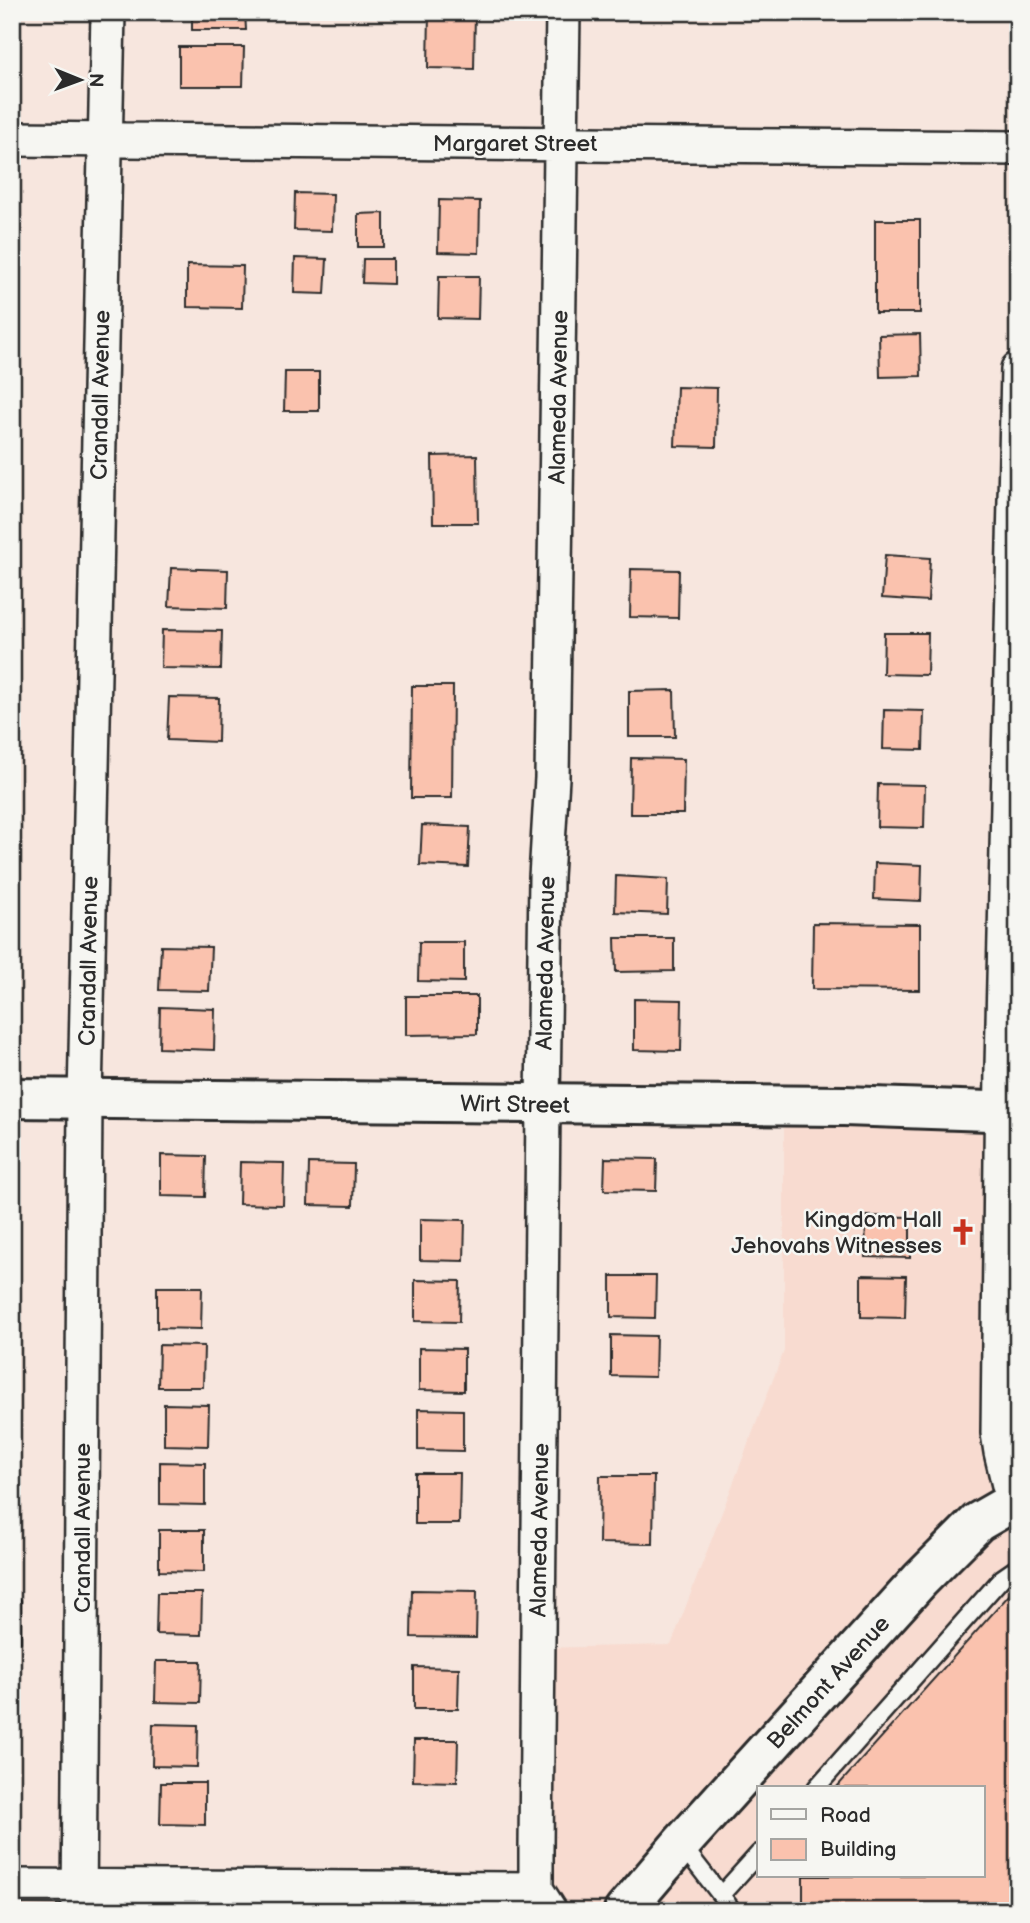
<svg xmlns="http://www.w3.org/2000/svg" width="1030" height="1923" font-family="'Balsamiq Sans',sans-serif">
<rect width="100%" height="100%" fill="#f7e6de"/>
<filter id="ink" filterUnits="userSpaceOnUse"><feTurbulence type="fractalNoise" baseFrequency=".0143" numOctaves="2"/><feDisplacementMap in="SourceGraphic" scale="14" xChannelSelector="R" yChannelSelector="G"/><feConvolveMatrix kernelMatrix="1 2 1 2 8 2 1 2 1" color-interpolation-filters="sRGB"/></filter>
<g filter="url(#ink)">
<path fill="#f8dbd0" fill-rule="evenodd" d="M1018,858V1911H233V1886L536,1889L538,1648L671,1645L784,1351V1106L1001,1111ZM759,1788H983V1876H759Z"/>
<path fill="#fac2ae" stroke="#2b2b2b" stroke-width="2" d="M192,12H245L246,30H192Z
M429,12H475L474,69L428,68Z
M179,47H244L243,86H179Z
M295,193L333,194L332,231L294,230Z
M439,200L480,201L479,253L438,252Z
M12,212H14V242H12Z
M384,213V247H358V214Z
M875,220H920V313H875Z
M295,258L327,259L325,294L294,293Z
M363,259H393V284L362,283Z
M187,265L243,266L242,308L187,307Z
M439,276H479L478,319L438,318Z
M12,282H14V324H12Z
M920,334L921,376L880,377L879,335Z
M285,372H319V411H284Z
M677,387L717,388L716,447L675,446Z
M477,455L478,523H433L432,456Z
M885,555L930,558L928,601L882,598Z
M171,568L228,570L227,608L169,606Z
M631,569L679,570L678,618L630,617Z
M162,630L222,631L221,669L161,668Z
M884,633H928L927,675L883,674Z
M412,686H453L452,798H411Z
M674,690L675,737H629V691Z
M169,697L219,698L218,742L167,740Z
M884,710L924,711L923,750L883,749Z
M631,758L684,759L683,814H630Z
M878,784L925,785L924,828L877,827Z
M422,825L470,827L468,867L420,865Z
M875,863L922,865L921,901L874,899Z
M616,876L668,879L667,914L615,912Z
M813,923L920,924V990L812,989Z
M615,938H674V971L616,972Z
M419,942H464V982L418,981Z
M161,946L211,947L209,991L159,990Z
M406,996H477V1034L406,1035Z
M634,999L682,1000L681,1051L634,1050Z
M160,1007L215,1009L214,1050L159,1048Z
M161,1155L206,1156L205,1197L161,1196Z
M605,1158L657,1159L656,1191L604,1190Z
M240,1162L284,1163L283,1205L239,1204Z
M309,1163L354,1164L353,1206L308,1205Z
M12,1165H19V1201L12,1200Z
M12,1210H14V1251H12Z
M866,1216L910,1217V1258L865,1257Z
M420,1219L465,1220L464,1261L420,1260Z
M861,1275L906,1276L905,1318L861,1317Z
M611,1276H656L655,1318L611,1317Z
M415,1280L460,1281L459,1322L415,1321Z
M157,1287H202L201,1329L157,1328Z
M611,1335L656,1336L655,1377L611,1376Z
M159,1345L204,1346L203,1387H158Z
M419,1348L464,1349V1391L419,1390Z
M164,1404L209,1405L208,1446L164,1445Z
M12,1406H16L15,1448H12Z
M418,1409L463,1410V1451L418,1450Z
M160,1462L205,1463V1505L160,1504Z
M415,1473H460L459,1524H415Z
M600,1476H654L653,1544L599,1543Z
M159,1530H204V1572L159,1571Z
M1018,1585V1911H803V1876H983V1788H836Z
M412,1590L477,1591L476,1638L411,1637Z
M157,1593H202L201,1635L156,1634Z
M12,1600H21V1642L12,1641Z
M156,1661H201L200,1703L155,1702Z
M414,1667L459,1668L458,1709H414Z
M153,1724L198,1725L197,1767L152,1766Z
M414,1740H458L457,1782L413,1781Z
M161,1783H205V1825L160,1824Z"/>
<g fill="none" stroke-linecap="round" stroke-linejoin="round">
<defs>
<path id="lane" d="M816,1788L1002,1578L1018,1567
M681,1844L733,1911
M721,1895L759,1853"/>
<path id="street" d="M12,139L1018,148
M1013,1502L1001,1452L998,1433L1002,1066L1018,369
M12,1886L536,1889
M79,1911L85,1100L108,12
M550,1911L536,1889V1849L543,1104L546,877L552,778L563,12"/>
<path id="secondary" d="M12,1098L844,1106L1018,1112
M624,1911L681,1844L920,1580L978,1522L1018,1499"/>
</defs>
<use href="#lane" stroke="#2b2b2b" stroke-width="21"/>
<use href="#street" stroke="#2b2b2b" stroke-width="38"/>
<use href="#secondary" stroke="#2b2b2b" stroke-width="44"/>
<use href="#lane" stroke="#f6f6f2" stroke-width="16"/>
<use href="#street" stroke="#f6f6f2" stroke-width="33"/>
<use href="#secondary" stroke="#f6f6f2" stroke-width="38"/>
</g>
</g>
<defs>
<symbol id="church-bare" viewBox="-9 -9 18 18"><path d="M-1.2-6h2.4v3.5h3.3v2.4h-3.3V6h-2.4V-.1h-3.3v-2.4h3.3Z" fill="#c8321e" stroke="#f6f6f2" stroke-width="2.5" paint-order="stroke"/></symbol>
</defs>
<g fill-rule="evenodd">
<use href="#church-bare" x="944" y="1213" width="38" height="38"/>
</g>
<g text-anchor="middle" stroke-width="5" stroke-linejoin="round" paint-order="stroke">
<g font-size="23" fill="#2b2b2b" stroke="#f6f6f2">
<text x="515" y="151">Margaret Street</text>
<text transform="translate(100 395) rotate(-89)" y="8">Crandall Avenue</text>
<text transform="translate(558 397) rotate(-89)" y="8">Alameda Avenue</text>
<text transform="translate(88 961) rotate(-89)" y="8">Crandall Avenue</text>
<text transform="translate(545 963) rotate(-89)" y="8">Alameda Avenue</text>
<text transform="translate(515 1104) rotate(1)" y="8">Wirt Street</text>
<text transform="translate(82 1528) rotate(-90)" y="8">Crandall Avenue</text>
<text transform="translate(539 1530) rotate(-89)" y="8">Alameda Avenue</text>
<text transform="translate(828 1682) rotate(-48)" y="8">Belmont Avenue</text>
</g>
<g font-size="23" fill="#2b2b2b" stroke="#f6f6f2" text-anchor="end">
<text x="942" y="1227">Kingdom Hall<tspan x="942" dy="26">Jehovahs Witnesses</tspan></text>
</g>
</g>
<rect width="1030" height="1923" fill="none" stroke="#f6f6f2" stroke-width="42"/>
<rect x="21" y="21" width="988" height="1881" fill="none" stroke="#2b2b2b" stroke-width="2.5" filter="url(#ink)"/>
<rect x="757" y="1786" width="228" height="91" fill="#f6f6f2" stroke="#a5a5a2" stroke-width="2"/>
<rect x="771" y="1809" width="35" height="10" fill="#f6f6f2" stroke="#a5a5a2" stroke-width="2"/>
<text x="820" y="1822" font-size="21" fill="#2b2b2b">Road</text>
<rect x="771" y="1839" width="35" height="21" fill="#fac2ae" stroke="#a5a5a2" stroke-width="2"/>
<text x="820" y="1856" font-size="21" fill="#2b2b2b">Building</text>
<g transform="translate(80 80) rotate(91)" stroke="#f6f6f2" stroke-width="5" paint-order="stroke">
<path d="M0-5L12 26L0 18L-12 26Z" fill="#2b2b2b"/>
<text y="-10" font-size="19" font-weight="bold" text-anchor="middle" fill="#2b2b2b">N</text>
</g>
</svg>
